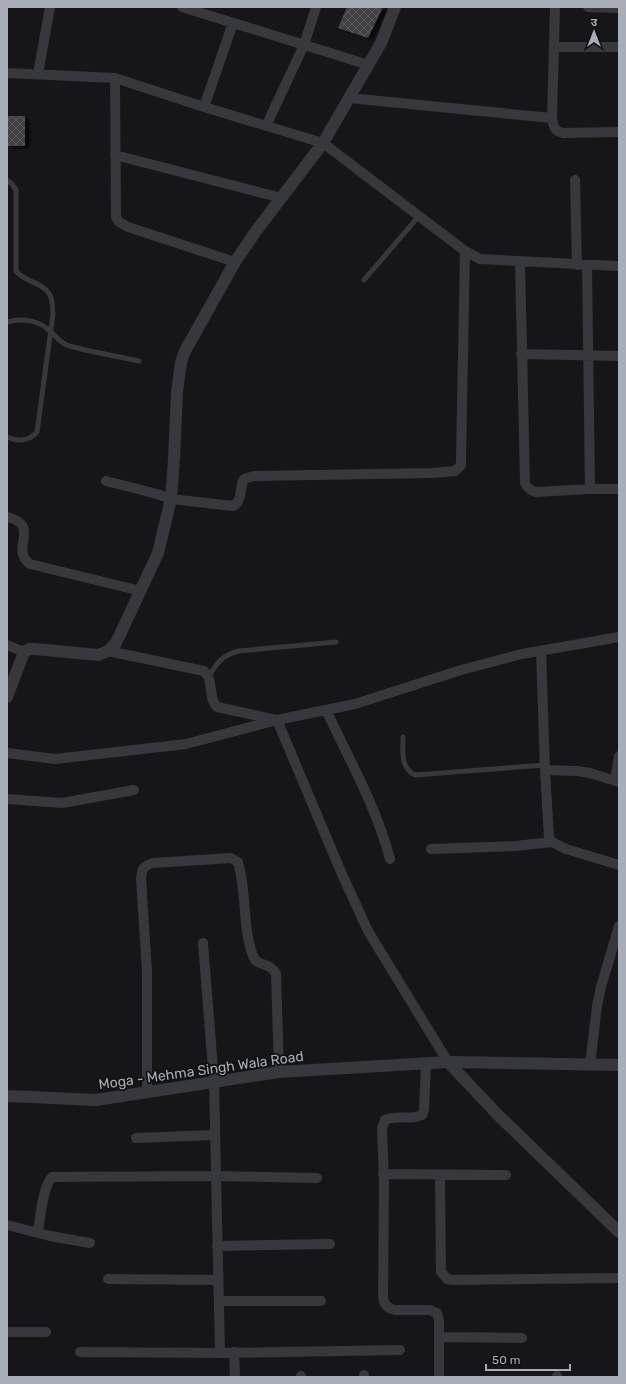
<svg xmlns="http://www.w3.org/2000/svg" width="626" height="1384" font-family="Rubik,'Noto Sans Devanagari',sans-serif">
<defs>
<pattern id="building-cross-hatch" width="8" height="8" patternUnits="userSpaceOnUse"><rect width="8" height="8" fill="#404145"/><path d="M0 0l8 8M0 8l8-8" fill="none" stroke="#595a5e"/></pattern>
<filter id="shadow"><feDropShadow dx="4.5" dy="2.5" stdDeviation="1" flood-color="#0009"/></filter>
</defs>
<rect width="100%" height="100%" fill="#161618"/>
<path fill="url(#building-cross-hatch)" filter="url(#shadow)" d="M347,7H383L368,38L338,28Z
M7,116H25V146H7Z"/>
<g fill="none" stroke-linecap="round" stroke-linejoin="round">
<path stroke="#37383d" stroke-width="5" d="M7,180L12,184L16,190V271C24,282 43,282 50,295C53,300 52,308 53,314L37,432C29,441 18,442 7,437
M364,280L419,216
M7,322C22,318 39,320 50,331C57,337 60,343 69,346C92,352 116,356 139,361
M209,676C218,662 222,655 239,651L336,642
M403,737C403,751 400,768 415,775L545,765"/>
<path stroke="#37383d" stroke-width="10" d="M182,7L369,65
M588,7L619,8
M554,47H619
M7,73L115,78L204,107L323,143L465,251L480,259L619,266
M38,74L50,7
M115,78L116,217L119,222L128,227L235,262
M349,98L552,118L555,7
M204,107L233,23
M552,118C554,127 553,130 563,133L619,132
M266,126L304,45L316,7
M115,155L282,198
M575,180L577,265
M520,261C521,335 524,409 525,483C527,488 530,490 536,492L590,489H619
M587,265L590,489
M521,354L619,356
M106,481L157,494L171,499L233,506C243,501 239,488 244,479L254,476L433,473L455,471L461,465V458L465,251
M7,517C42,525 9,549 30,564L141,591
M7,645L24,652
M108,651L204,671C215,682 207,697 217,707L277,720L355,704L461,670L522,654L619,637
M541,651L545,770L549,838L552,842L566,849L619,865
M326,710C349,759 376,806 390,859
M7,753L55,759L186,744L277,720L341,872L368,931L448,1062
M545,770L577,771L590,773L619,782
M615,781L619,756
M7,799L62,803L134,790
M431,849L515,846L552,842
M203,943L214,1081L220,1353
M426,1064L424,1110L422,1115C410,1121 396,1114 385,1120L382,1128L384,1183L383,1297C384,1305 387,1308 395,1310H430L437,1313L439,1320V1377
M590,1065L597,1006L601,987L619,926
M147,1092V972L141,879C142,869 143,866 153,863L231,858L238,862C247,892 242,927 253,956C258,968 270,961 276,974L279,1072
M136,1138L215,1135
M383,1174L506,1175
M440,1175L441,1272L447,1279L453,1280L619,1278
M7,1225L50,1236L90,1243
M38,1232C40,1218 43,1186 52,1177L216,1176L317,1178
M217,1246L330,1244
M108,1279L218,1280
M219,1301H321
M7,1332H46
M439,1337L522,1338
M80,1352L220,1353L400,1350
M234,1352L235,1377
M364,1375V1377
M557,1376V1377
M301,1377V1376"/>
<path stroke="#37383d" stroke-width="12" d="M7,697L24,652L29,649H35L98,655L108,651L116,643L158,553L171,499L174,459L177,392L181,362L185,351L235,262L256,231L323,143L381,43L395,7
M448,1062L619,1065
M7,1096L96,1100L279,1072L448,1062L498,1115L619,1232"/>
</g>
<g text-anchor="middle" stroke-width="3.5" stroke-linejoin="round" paint-order="stroke">
<g font-size="14" fill="#a8adb8" stroke="#111113">
<text transform="translate(201 1070) rotate(-8)" y="5">Moga - Mehma Singh Wala Road</text>
</g>
</g>
<rect width="626" height="1384" fill="none" stroke="#a8adb8" stroke-width="16"/>
<g transform="translate(594 32)" stroke="#111113" stroke-width="3" paint-order="stroke">
<path d="M0-3L7 15L0 10L-7 15Z" fill="#a8adb8"/>
<text y="-6" font-size="11" font-weight="bold" text-anchor="middle" fill="#a8adb8">उ</text>
</g>
<path d="M486 1364v6h84v-6" fill="none" stroke="#a8adb8" stroke-width="2"/>
<text x="492" y="1364" font-size="12" fill="#a8adb8" stroke="#111113" stroke-width="3" paint-order="stroke">50 m</text>
</svg>
